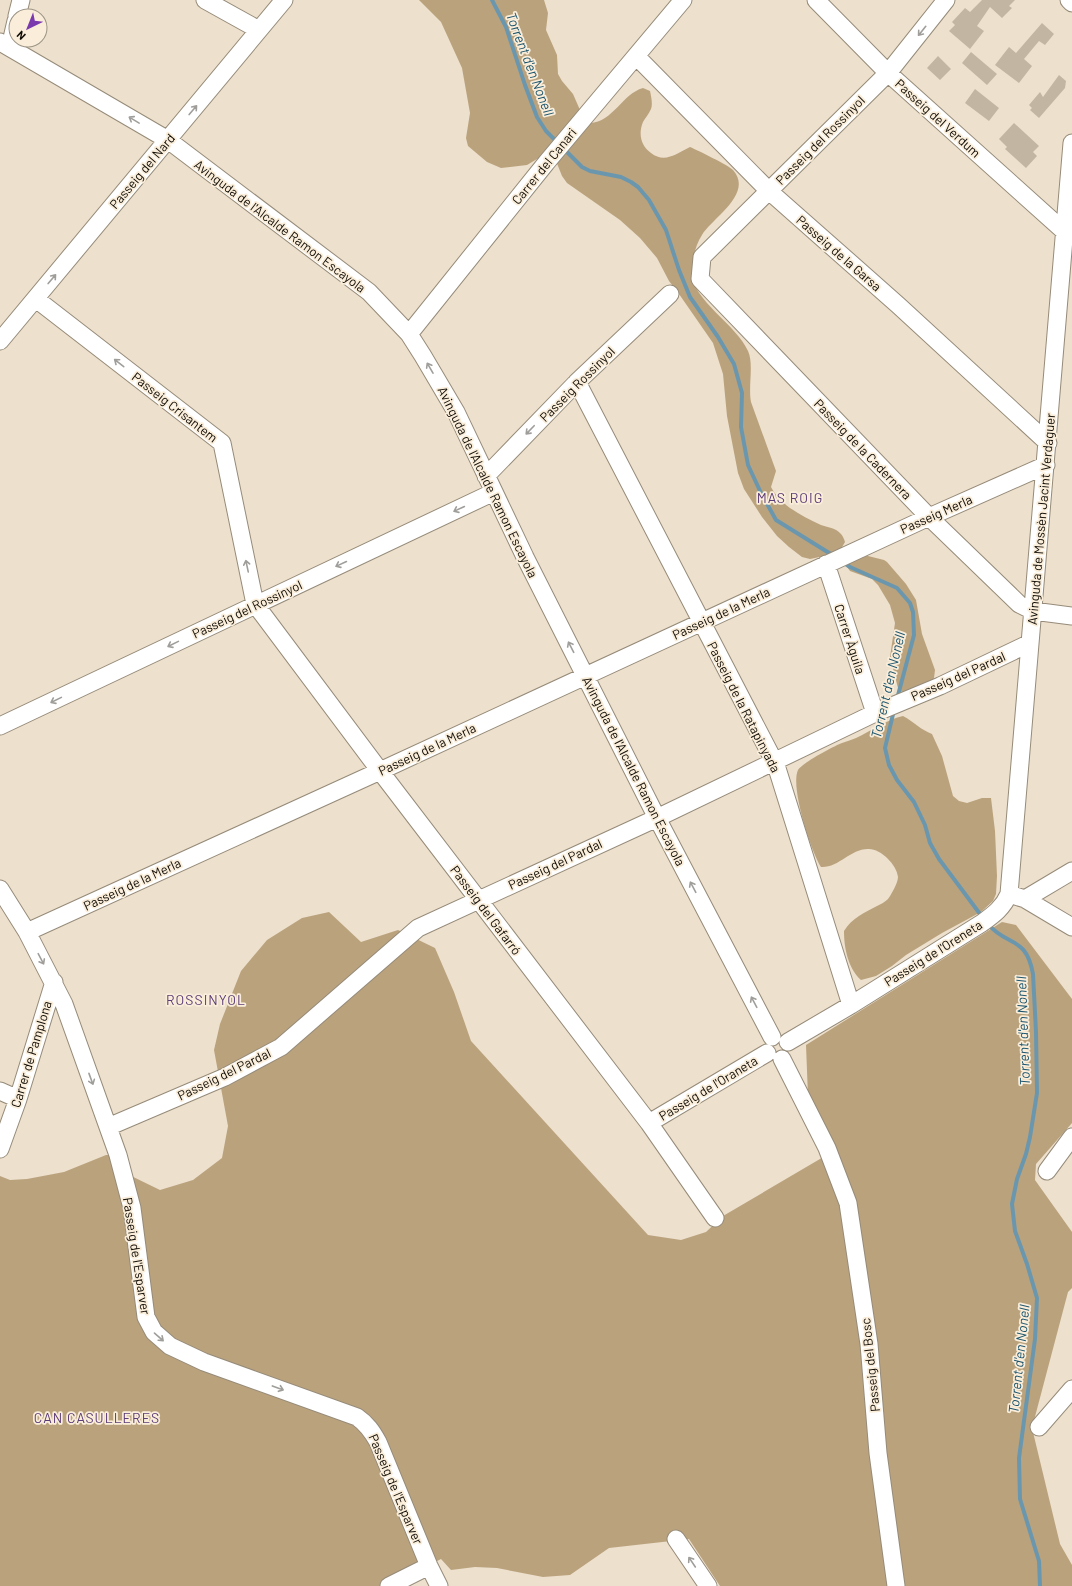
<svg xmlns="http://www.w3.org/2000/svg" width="1072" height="1586" font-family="Barlow,sans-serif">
<rect width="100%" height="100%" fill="#ede0cd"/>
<path fill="#baa27d" d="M419,0H544L548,13L546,30L557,55L558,74L562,81L573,94L580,110L590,123C613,122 622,94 643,88L650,91C651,96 653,104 651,109C649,114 645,118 643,122C638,134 641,146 651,153C665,164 677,153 690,147C699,151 728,165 733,170C754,194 712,218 702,235C695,246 692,260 692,273C692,300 737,325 748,351C754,364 748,386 751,402L776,471L771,487C781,506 802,516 821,525C827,527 836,528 841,534C843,536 844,539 845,542L841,549L834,554L810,559L802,557L789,547L777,536L762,517L744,489L738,473L727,416L723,374L713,343L679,294L669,281L657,258L640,238L620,220L567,183L562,176L556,161L542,156L527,165L501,168L487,162L468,146L466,138L470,113L462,68L441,22Z
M864,555L884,560L887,562L906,584L916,600L922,634L935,670L934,678L932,682L904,693L900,691L898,688L890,657L895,623L890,605L878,585L872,579L850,571L845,564Z
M903,716C914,722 921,730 932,734L942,756L953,796L959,801L967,803L982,798H991L995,831L997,876L996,894L993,901L981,912L942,933L906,955L892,966L876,976L861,980C848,968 844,948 844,931C852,918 864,913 877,906C881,904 885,902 888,899C891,895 898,883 898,877C897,865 881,849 869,849C851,848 839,868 821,867C811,851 790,787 798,770C802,763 834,746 842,743C847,741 852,740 856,738C871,731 888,719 903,716Z
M329,912L361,942L398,930L435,948L454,992L471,1041L648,1235L681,1240L706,1232L723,1216L837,1149L808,1096L806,1045L1002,922L1016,925L1072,999V1123L1036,1164L1035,1180L1072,1232V1288L1068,1292L1032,1428L1060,1544L1072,1565V1586H720L689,1539L609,1548L570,1575L543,1577L497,1568L475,1567L451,1570L441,1559L389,1586H0V1176L10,1180L27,1179L64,1172L106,1155H118L123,1172L160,1190L193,1180L222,1158L228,1126L214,1050L220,1024L241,971L267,940L302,918Z"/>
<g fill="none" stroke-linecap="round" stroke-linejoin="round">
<path stroke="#6b97ae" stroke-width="4" d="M492,0L506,27L525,85L537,117L546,131L558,143
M563,148L582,167L590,171L621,177L631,182L638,187L649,200L666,230L679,270L690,297L718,337L734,364L742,393L741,427L748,465L761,493L776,520L834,556
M843,562L850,567L897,588L910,603L913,612L914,635L897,699
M894,710L885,748L889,765L897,780L914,802L925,825L930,843L939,859L983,918
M988,924C1007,947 1026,935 1033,974L1036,1032L1037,1093L1030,1137L1026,1154L1017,1179L1012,1204L1015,1231L1027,1264L1037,1298L1035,1339L1019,1458L1020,1499L1039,1561L1040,1586"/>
</g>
<path fill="#c2b6a3" d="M982,0H1015L1009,6L1012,8L1002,18L990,7L977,26L984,31L970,49L949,31L955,25L952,22L965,8L970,12Z
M1042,23L1054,34L1045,45L1039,41L1024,59L1032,66L1019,83L995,65L1009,47L1016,53Z
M971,52L997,74L987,85L962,63Z
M938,56L951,69L940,80L927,68Z
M1059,75L1066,81L1065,88L1039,118L1030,110L1032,108L1029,105L1040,92L1043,97Z
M975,89L999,108L989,121L965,103Z
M1014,123L1039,146L1033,152L1037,156L1026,168L1005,149L1007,147L999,139Z"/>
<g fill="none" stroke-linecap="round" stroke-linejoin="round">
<defs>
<path id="minor" d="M205,0L259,30
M816,0L888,73L1065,232
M946,0L888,73L702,257L700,279L929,517L1019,604L1033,611L1072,616
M1069,0L1072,3
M17,16L21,0
M0,42L168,140L369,292L409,334L423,356L456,412L525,557L657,818L772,1037
M10,47L16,21
M636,56L769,191L898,305L1048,443
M36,299L222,443L255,604L380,771L649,1123L715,1218
M409,334L546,163L683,0
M0,341L284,0
M577,382L776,765L851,1005
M486,476L577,382L670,294
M826,564L875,713
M0,726L494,492
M0,889L27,932L64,1004L118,1155L132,1208L146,1317L154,1332L170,1346L204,1362L357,1417C367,1424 372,1431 378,1442L429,1566L439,1586
M1009,894L1025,899L1072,927
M1025,899L1072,871
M27,932L380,771L929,517L1046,465
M788,1042L851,1005L982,923C993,915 1003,908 1009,894L1072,143
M782,1059L827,1148L848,1203L869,1344L878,1453L896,1586
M0,1091L18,1099
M649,1123L767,1053
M108,1127L225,1077L281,1047L418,928L657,818L875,713L940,686L1030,643
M0,1149L18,1099L54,982
M1047,1171L1072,1137
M1039,1427L1072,1389
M676,1539L708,1586
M389,1586L429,1566"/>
</defs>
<use href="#minor" stroke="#968b79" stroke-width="19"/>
<use href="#minor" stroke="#fff" stroke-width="17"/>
</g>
<defs><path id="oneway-shaft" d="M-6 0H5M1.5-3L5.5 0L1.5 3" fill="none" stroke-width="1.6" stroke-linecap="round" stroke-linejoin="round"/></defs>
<g stroke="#9f9e9b">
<use href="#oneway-shaft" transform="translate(922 31) rotate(129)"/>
<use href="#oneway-shaft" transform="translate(193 110) rotate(-50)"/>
<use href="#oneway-shaft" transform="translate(134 120) rotate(-149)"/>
<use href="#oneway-shaft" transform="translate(52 279) rotate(-50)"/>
<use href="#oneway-shaft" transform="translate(119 363) rotate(-142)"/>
<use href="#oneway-shaft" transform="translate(430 368) rotate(-120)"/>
<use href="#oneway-shaft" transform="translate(530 430) rotate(134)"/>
<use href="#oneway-shaft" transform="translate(459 509) rotate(155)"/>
<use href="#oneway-shaft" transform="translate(341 564) rotate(155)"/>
<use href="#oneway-shaft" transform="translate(247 566) rotate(-102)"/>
<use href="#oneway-shaft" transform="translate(173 644) rotate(154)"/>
<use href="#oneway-shaft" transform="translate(571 647) rotate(-117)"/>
<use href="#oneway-shaft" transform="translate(56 700) rotate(154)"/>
<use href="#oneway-shaft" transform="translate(693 887) rotate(-118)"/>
<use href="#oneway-shaft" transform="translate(41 959) rotate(62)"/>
<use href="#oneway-shaft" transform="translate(754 1002) rotate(-118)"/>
<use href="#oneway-shaft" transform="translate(91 1079) rotate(70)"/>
<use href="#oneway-shaft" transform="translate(159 1337) rotate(41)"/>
<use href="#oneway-shaft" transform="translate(278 1388) rotate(20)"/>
<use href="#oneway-shaft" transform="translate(692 1562) rotate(-124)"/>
</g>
<g text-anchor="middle" stroke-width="3.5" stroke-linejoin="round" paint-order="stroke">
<g font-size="13" fill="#100c06" stroke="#faeeda">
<text transform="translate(938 118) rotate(42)" y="5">Passeig del Verdum</text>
<text transform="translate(820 140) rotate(-45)" y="5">Passeig del Rossinyol</text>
<text transform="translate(544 166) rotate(-51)" y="5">Carrer del Canari</text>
<text transform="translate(142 171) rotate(-50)" y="5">Passeig del Nard</text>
<text transform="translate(280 226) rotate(37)" y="5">Avinguda de l'Alcalde Ramon Escayola</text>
<text transform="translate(839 253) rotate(41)" y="5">Passeig de la Garsa</text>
<text transform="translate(577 384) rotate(-45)" y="5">Passeig Rossinyol</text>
<text transform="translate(175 407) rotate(38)" y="5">Passeig Crisantem</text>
<text transform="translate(863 449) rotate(46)" y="5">Passeig de la Cadernera</text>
<text transform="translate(488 482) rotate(64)" y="5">Avinguda de l'Alcalde Ramon Escayola</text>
<text transform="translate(936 514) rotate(-24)" y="5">Passeig Merla</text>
<text transform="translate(1041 519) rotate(-85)" y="5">Avinguda de Mossèn Jacint Verdaguer</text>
<text transform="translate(247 609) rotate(-25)" y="5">Passeig del Rossinyol</text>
<text transform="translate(721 613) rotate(-25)" y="5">Passeig de la Merla</text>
<text transform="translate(850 639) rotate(72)" y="5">Carrer Àguila</text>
<text transform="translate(958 676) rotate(-24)" y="5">Passeig del Pardal</text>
<text transform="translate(744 707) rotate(63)" y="5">Passeig de la Ratapinyada</text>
<text transform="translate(427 749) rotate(-25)" y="5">Passeig de la Merla</text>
<text transform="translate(634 771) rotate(63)" y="5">Avinguda de l'Alcalde Ramon Escayola</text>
<text transform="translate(555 864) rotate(-25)" y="5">Passeig del Pardal</text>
<text transform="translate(132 884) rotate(-25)" y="5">Passeig de la Merla</text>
<text transform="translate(486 910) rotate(53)" y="5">Passeig del Gafarró</text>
<text transform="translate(933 953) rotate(-32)" y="5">Passeig de l'Oreneta</text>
<text transform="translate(31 1054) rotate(-73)" y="5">Carrer de Pamplona</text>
<text transform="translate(224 1074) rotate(-26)" y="5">Passeig del Pardal</text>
<text transform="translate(708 1088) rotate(-31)" y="5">Passeig de l'Oraneta</text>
<text transform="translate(137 1256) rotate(81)" y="5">Passeig de l'Esparver</text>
<text transform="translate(870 1365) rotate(-96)" y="5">Passeig del Bosc</text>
<text transform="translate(396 1489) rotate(67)" y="5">Passeig de l'Esparver</text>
</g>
<g font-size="14" font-style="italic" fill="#1c546d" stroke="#faeeda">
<text transform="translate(530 64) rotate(69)" y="5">Torrent d'en Nonell</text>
<text transform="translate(888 685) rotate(-77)" y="5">Torrent d'en Nonell</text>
<text transform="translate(1023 1031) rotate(-92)" y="5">Torrent d'en Nonell</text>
<text transform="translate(1019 1359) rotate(-84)" y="5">Torrent d'en Nonell</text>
</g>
<g font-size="14" letter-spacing="1" fill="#5b3c77" stroke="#faeeda">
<text x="790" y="503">MAS ROIG</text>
<text x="206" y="1005">ROSSINYOL</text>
<text x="97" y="1423">CAN CASULLERES</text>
</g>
</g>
<g transform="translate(28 28) rotate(223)"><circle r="19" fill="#faeeda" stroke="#9c9485"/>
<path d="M0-3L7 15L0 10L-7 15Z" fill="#7b39ae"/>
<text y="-6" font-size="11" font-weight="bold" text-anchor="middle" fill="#100c06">N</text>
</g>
</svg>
